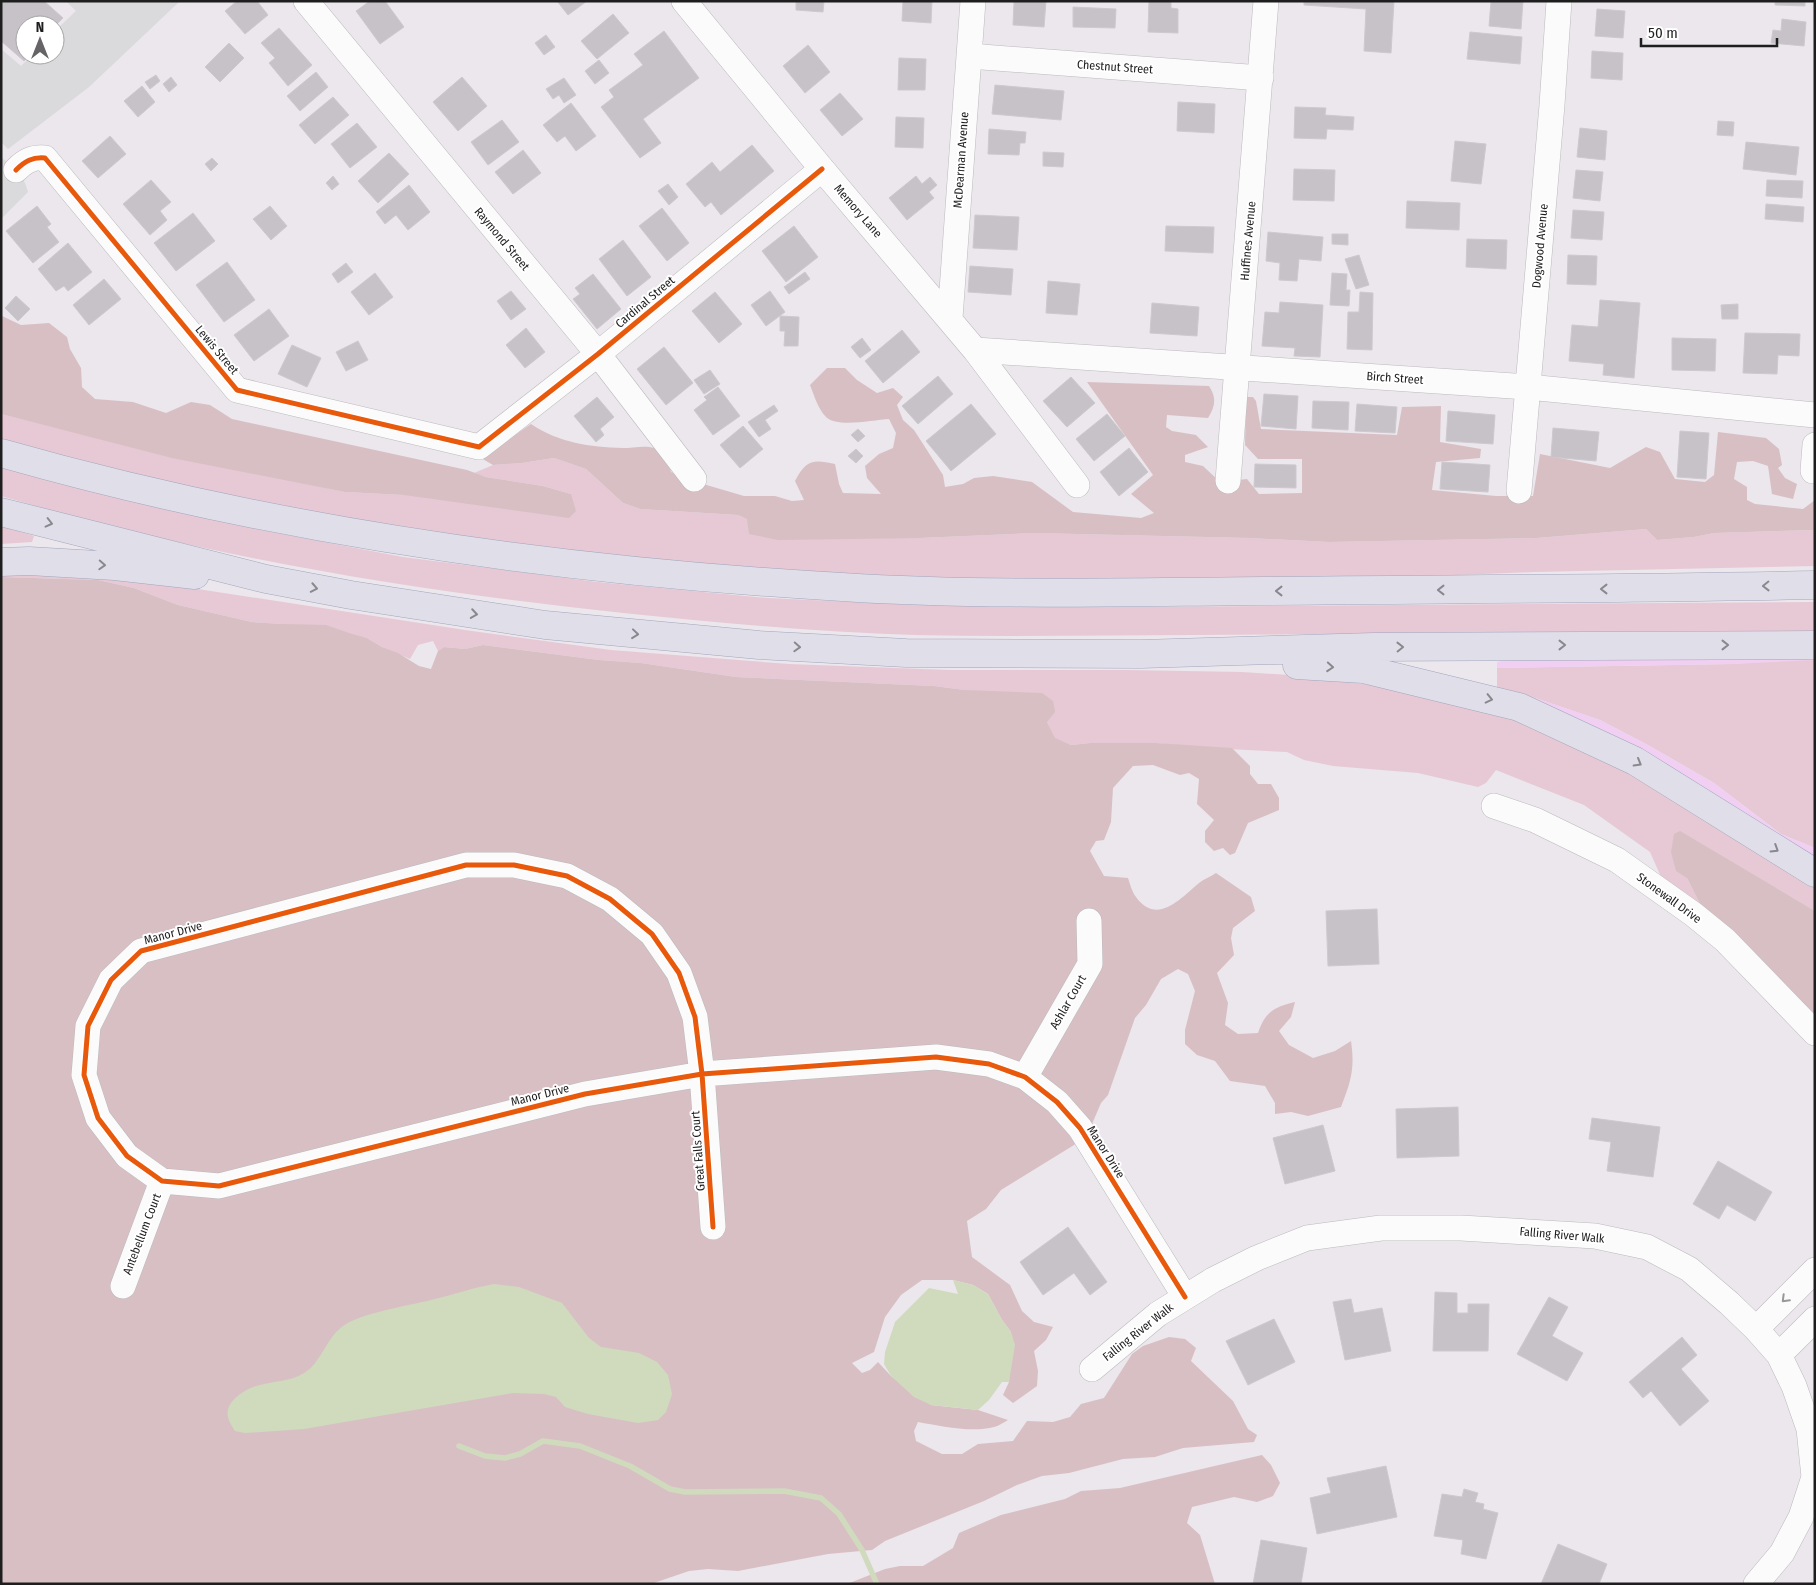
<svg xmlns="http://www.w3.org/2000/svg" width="1816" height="1585" font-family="'Fira Sans Condensed',sans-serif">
<rect width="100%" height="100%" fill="#ebe7ec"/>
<path fill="#e6c9d4" d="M1,414L73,432L345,492L404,495L571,494L543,486L486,477L474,473L493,465L522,463L554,458L586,469L623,503L640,509L738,515L748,519L920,538L1034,533L1249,538L1329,542L1537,538L1646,529L1657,540L1694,537L1714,533L1815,530V566L1534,572L1410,577L952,580L737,569L471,539L288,508L179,486L1,440Z
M1,465L261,530L403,557L597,582L768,598L920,605L1127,607L1815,602V631C1607,631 1399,634 1191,635C1099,635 1007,637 915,635C818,632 720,623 623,613C413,591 203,556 1,496Z
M1,526L34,536L32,542L1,544Z
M1,569L172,585L465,630L611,650L789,664L948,670H1128L1242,672L1305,676L1378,686L1501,715L1555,735L1626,768L1796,872L1815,887V911L1776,888L1687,878L1700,904L1662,879L1650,852L1584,805L1496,770L1486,783L1478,787L1418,773L1333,766L1304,760L1287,752L1208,748L1156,743H1090L1071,745L1055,739L1047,722L965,690L934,686L736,677L641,663L599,660L483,645L465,649L444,647L438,651L433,641L418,645L410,659L382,647L367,638L283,624L252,622L178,605L134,588L98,580L1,577Z
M1798,659L1815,660V848L1781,834L1714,783L1648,745L1600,720L1520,693L1497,692V668L1733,664Z"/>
<path fill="#d8bfc4" d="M1,304L2,316L21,325L49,323L67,337L70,349L81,368L82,387L95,399L133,402L166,413L191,402L210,405L232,419L467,470L486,477L543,486L571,494L576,511L569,518L404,495L345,492L172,458L1,414Z
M827,368H845L857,380L877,393L893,388L903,397L897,405L903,420L914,430L943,475L945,487L963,484L974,478L993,476L1032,482L1073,512L1141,518L1154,513L1131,494L1153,475L1087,382L1209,386C1217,398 1215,407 1208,418L1167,415L1166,427L1172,431L1196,435L1208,447L1185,455V462L1203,466L1220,482L1247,479L1259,494L1302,493V459H1258L1245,445L1246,397H1253L1256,401L1261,429L1397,435L1402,407L1441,406L1440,442L1481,449L1480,458L1436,462L1432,490L1496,496H1533L1540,454L1610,468L1646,447L1660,452L1675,479L1705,482L1714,475L1718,432L1766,438L1779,449L1782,465L1778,468L1785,478L1797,484L1793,499L1772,494L1768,466L1753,461L1737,462L1734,479L1747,487V500L1755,504L1803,509L1815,500V530L1714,533L1694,537L1657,540L1646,529L1537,538L1329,542L1249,538L1034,533L920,538L778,540L749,534L747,519L738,515L640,509L623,503L586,469L554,458L522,463L493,465L481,458L531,424C560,443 589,447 623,448C632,448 645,445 654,448C665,452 668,461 671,472L686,479L744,496H775L792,501L804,500L795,481C806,460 813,459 835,464L839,484L843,493L881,494L867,478L865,466L879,454L893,448L896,433L889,419C873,420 837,428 826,417C818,409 814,395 810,385Z
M1,577L98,580L134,588L178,605L252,622L283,624L326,625L352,634L367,638L382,647L398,653L419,666L431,669L438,651L444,647L465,649L483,645L599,660L641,663L736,677L934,686L965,690L1042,693L1053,701L1055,712L1047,722L1055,738L1071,745L1090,743H1156L1232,748L1250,766V774L1258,784H1271L1279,798V810L1248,823L1235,853L1230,855L1223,848L1214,851L1205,842V831L1214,820L1197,804L1199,779L1189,773L1180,775L1153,765L1133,766L1113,788L1111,822L1104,840L1096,841L1090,851L1104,876L1128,878C1130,884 1132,892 1136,897C1157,926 1181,898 1199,883C1204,879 1210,877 1216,873L1251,897L1255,911L1233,928L1231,938L1234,955L1217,973L1228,1003L1225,1025L1238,1034L1258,1033C1265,1012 1274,1007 1295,1002L1291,1017L1279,1031L1289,1045L1313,1058L1335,1051L1351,1041C1355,1069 1351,1081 1341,1107L1308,1116L1291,1112L1275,1114V1103L1265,1086L1230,1081L1215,1061L1197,1055L1185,1044V1030L1195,991L1188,974L1178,969L1161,979L1146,1005L1135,1018L1108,1095L1101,1103L1089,1131L1074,1145L1001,1190L986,1209L967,1221L972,1257L1010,1285L1022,1311L1034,1322L1053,1327L1046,1340L1034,1351L1038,1371L1037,1386L1013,1403L1003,1395L1009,1382L1011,1332L1002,1320L988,1294L973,1285L953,1280H922L901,1295L885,1317L874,1352L852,1363L862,1373L870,1370L878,1362L891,1376L931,1405L978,1410L1008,1420C1003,1423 998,1426 994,1427C972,1433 940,1426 918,1422L914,1431L916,1441L942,1454H962L978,1444L1013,1441L1027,1421L1053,1422L1070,1417L1081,1404L1104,1398L1132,1354L1143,1346L1169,1337L1185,1339L1196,1348L1191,1361L1233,1401L1248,1429L1257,1435L1254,1442L1183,1448L1155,1457L1123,1459L1069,1473L1042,1476L1017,1485L984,1501L885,1541L872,1550L828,1554L738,1571L708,1569L689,1571L651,1584H1Z
M1680,831L1815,911V1016L1700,904L1687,878L1676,871L1671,852L1674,834Z
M1262,1455L1271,1465L1280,1483L1273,1496L1257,1502L1234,1497L1192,1507L1187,1523L1200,1535L1215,1584H847L885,1569L900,1566H923L953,1548L959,1533L1001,1515L1065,1499L1081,1491L1120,1488Z"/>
<path fill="#f0cff2" d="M1798,659L1815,660L1733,664L1497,668V662L1505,660Z
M1515,691L1600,720L1648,745L1714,783L1781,834L1815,848V863L1581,725Z"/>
<path fill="#dad9db" d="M66,1H180L89,87L8,149L1,142V49L21,66L32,55H55V31L76,11Z
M1,157L16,170L25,183L28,192L1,219Z"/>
<path fill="#d0dbbe" d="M953,1280L973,1285L988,1294L1002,1320L1011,1332L1015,1345L1009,1382H1002L989,1400L978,1410L931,1405L914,1397L891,1376L884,1364L885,1352L895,1322L929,1288L958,1294Z
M494,1284L519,1287L562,1303L589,1338L601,1347L639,1353L657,1362L668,1375L672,1394L666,1412L658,1420L638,1423L588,1414L565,1407L556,1397L544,1394L513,1393L304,1429L245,1433L235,1431C231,1425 226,1417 228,1410C230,1399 246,1389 256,1386C272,1381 290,1382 304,1373C322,1363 326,1336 346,1324C367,1312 407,1306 431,1300C453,1295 471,1288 494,1284Z"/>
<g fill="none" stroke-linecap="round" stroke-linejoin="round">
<path stroke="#d0dbbe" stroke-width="5.5" d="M459,1446L485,1456L505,1458L520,1454L543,1441L580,1446L630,1466L670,1489L685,1492L784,1491L821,1498L839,1514L862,1550L877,1584"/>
</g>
<path fill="#c6c2c7" stroke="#cdc9ce" d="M1,1H44L63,18L55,26V25H25V55H30L24,61L1,41Z
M237,1H257L268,15L245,34L225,11Z
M370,1H385L404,27L380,44L356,11Z
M557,1H587L568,15Z
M796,1H824L823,12L796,10Z
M903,1H932L931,23L902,21Z
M1009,1H1046L1044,27L1013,25L1014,2Z
M1149,1H1171V8L1178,9V33L1148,32Z
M1304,1H1394L1391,53L1364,51L1366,9L1304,5Z
M1491,1H1523L1521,29L1489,26Z
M1775,1H1805V6L1775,5Z
M1073,7L1116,9L1115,28L1073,27Z
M1597,9L1625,11L1623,38L1595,36Z
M613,14L629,33L597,59L581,41Z
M1782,19L1806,22L1804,46L1771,43L1773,30L1781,31Z
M279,28L312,65L288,86L269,63L275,58L261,43Z
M664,31L699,78L643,119L661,143L640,158L601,107L614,97L609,90L643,65L634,54Z
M1470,32L1522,37L1520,64L1467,59Z
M546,35L555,47L544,55L535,43Z
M229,43L244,58L220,82L205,67Z
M808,45L830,72L805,93L783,66Z
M1592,51L1623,53L1622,80L1591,78Z
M899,58L926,59L925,90H898Z
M599,60L609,73L595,84L585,71Z
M316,72L328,87L300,111L287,96Z
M156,75L160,81L150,89L145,82Z
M171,77L177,85L169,92L163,84Z
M462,77L487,106L458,131L433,102Z
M564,78L576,95L564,103L559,95L553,99L546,89Z
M995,85L1064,91L1061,120L992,114Z
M142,86L155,102L138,117L124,101Z
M840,93L863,119L842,136L820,110Z
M333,97L349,115L315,144L299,125Z
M1178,102L1215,104L1214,133L1177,131Z
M571,103L596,136L576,151L565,136L557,142L543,125Z
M1295,107L1326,108L1325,115L1354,117L1353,130L1327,129L1326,139L1294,138Z
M896,117L924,118L923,148L895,147Z
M502,120L519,142L488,165L471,142Z
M1718,121L1734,122L1733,136L1717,135Z
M357,123L377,147L350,168L331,144Z
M1580,128L1607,131L1605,160L1577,157Z
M989,129L1026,132L1025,143H1020L1019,155L988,154Z
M110,136L126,154L98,178L82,161Z
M1455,141L1486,144L1481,184L1451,181Z
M1746,142L1799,147L1796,175L1743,169Z
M752,145L774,171L721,215L711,202L705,207L686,184L712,162L720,172Z
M523,150L541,173L513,194L495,172Z
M1043,152L1064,153L1063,167L1043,166Z
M389,153L409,174L378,203L358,181Z
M212,158L218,164L211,171L205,164Z
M1294,169L1335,170L1334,201L1293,200Z
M1576,170L1603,172L1600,201L1573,198Z
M333,176L339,184L332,190L326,183Z
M916,176L922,184L930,177L937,185L929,192L934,198L907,220L889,198Z
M151,180L171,202L160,211L167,220L150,235L123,204Z
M1767,180L1803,181L1802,198L1766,196Z
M668,184L678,197L669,205L658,191Z
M409,185L430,212L408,230L396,215L385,224L376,212Z
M1407,201L1460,203L1459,230L1406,228Z
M1766,204L1804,207L1803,222L1765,219Z
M37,206L51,224L47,227L59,242L33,263L6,231Z
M270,206L287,226L271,240L253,219Z
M662,208L689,243L667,261L639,226Z
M1573,210L1604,212L1602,240L1571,238Z
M193,213L215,241L176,271L154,243Z
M975,215L1019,217L1017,250L973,248Z
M794,226L818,257L786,282L762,251Z
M1166,226L1214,227L1213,253L1165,251Z
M1268,232L1323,237L1321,261L1299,259L1297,281L1279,280L1280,263L1266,261Z
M1332,234H1348V245L1332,244Z
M1467,239L1507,240L1506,269L1466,267Z
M623,240L651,277L627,296L599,259Z
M68,243L92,272L68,291L64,286L56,291L38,269Z
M1359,255L1369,285L1356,289L1345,259Z
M1568,255L1597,256L1596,285L1567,284Z
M227,262L255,300L224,322L196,285Z
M346,263L353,272L338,283L332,274Z
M970,266L1013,269L1011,295L968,292Z
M805,272L810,279L789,294L784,287Z
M375,273L393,297L369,315L351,292Z
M1332,273L1347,274L1346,290H1350L1349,306L1330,305Z
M593,274L621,309L597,329L573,299L580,294L575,288Z
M104,279L121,299L89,325L73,305Z
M1048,281L1080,284L1077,315L1046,313Z
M511,291L526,309L511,320L497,301Z
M770,291L785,312L766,326L751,305Z
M715,292L742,324L719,343L692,311Z
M1360,292L1373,293L1372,350L1347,349L1348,312H1359Z
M16,296L30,309L18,321L5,308Z
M1600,300L1640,303L1634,378L1603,375L1604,364L1569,361L1572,325L1598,327Z
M1280,302L1323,305L1320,357L1294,356L1295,348L1262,346L1265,312L1279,313Z
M1152,303L1199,307L1197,336L1150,333Z
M1738,304V319H1722L1721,305Z
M269,309L289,336L254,361L234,335Z
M780,316L799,317L798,346H784L785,331H780Z
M526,328L545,352L525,368L506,345Z
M902,330L920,352L883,383L865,361Z
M1745,333L1800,334L1799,356L1778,355L1777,374L1743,373Z
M862,338L871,350L860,358L851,347Z
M1672,338L1716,339L1715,371L1672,370Z
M358,341L368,360L346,371L336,352Z
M292,345L321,358L307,387L278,374Z
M664,347L693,383L666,405L637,369Z
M710,370L720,384L704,394L694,380Z
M938,376L953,394L918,424L902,406Z
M1071,377L1095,403L1067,427L1043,401Z
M718,387L740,416L713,435L694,410L707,400L704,397Z
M1264,394L1298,396L1296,429L1261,426Z
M597,397L614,417L600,429L604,435L596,442L574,416Z
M1313,401L1349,402L1348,430L1312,428Z
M971,404L996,434L951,471L926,441Z
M1357,404L1397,407L1395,433L1355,431Z
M774,405L778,411L765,420L771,429L759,437L748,422Z
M1448,411L1495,415L1493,444L1446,441Z
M1107,414L1125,436L1094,461L1076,439Z
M743,426L763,449L740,468L720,445Z
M1553,428L1599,432L1596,461L1551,457Z
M858,429L865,436L858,442L851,435Z
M1680,431L1709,433L1706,479L1677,477Z
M1129,448L1148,472L1119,496L1100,472Z
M856,449L863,456L856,463L848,456Z
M1442,462L1490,465L1488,492L1440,489Z
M1255,464L1296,465V488L1254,487Z
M1377,909L1379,964L1328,966L1326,911Z
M1458,1107L1459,1156L1397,1158L1396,1109Z
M1592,1118L1660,1127L1653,1177L1607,1171L1611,1142L1589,1139Z
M1323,1125L1335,1171L1285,1184L1273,1138Z
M1718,1161L1772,1192L1755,1221L1727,1205L1719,1219L1693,1204Z
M1068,1227L1107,1282L1090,1295L1074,1273L1043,1295L1020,1262Z
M1435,1292L1457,1293V1313H1468V1304H1489L1488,1351H1433Z
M1549,1297L1568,1307L1552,1336L1583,1353L1567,1381L1517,1354Z
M1351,1299L1354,1313L1382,1308L1391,1351L1345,1360L1333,1302Z
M1274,1319L1295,1362L1248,1385L1226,1341Z
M1682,1337L1697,1355L1681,1369L1709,1401L1680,1426L1651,1391L1643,1398L1629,1382Z
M1386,1466L1397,1517L1317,1534L1310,1498L1331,1493L1327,1478Z
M1464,1489L1478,1493L1475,1502L1484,1504L1483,1509L1498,1513L1486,1559L1461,1554L1463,1540L1434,1536L1442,1494L1462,1497Z
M1261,1540L1307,1548L1301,1584H1253Z
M1558,1544L1607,1564L1599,1584H1541Z"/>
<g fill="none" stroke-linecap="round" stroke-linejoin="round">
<defs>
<path id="minor" d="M306,1L598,354L694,479
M684,1L822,169L975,350L1077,485
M969,56L1261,78
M16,170C25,161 32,157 45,158L237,390L479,447L598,354L822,169
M950,318L973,1
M975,350L1528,387L1815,415
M1813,471L1815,445
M1228,481L1266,1
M1519,491L1552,105L1559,1
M1494,806L1535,820L1617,860L1693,914L1725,940L1815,1033
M1025,1077L1090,964L1089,921
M713,1227L702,1074L695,1017L679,973L652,934L610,899L567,876L514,865H466L141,951L111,980L88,1026L84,1075L98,1118L127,1156L162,1181L219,1186L585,1094L702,1074L936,1057L989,1064L1025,1077L1057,1102L1080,1128L1185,1297
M123,1286L162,1181
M1756,1329L1815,1270
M1779,1355L1815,1319
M1092,1369L1158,1314L1213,1280L1257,1258L1307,1238L1381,1228H1461L1595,1236L1647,1247L1689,1269L1729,1303L1756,1329L1779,1355L1794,1386L1809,1429L1814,1477L1801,1517L1782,1553L1756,1584"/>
<path id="highway" d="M1,453C275,531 558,571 842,587C983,596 1124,592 1264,591C1448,589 1631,589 1815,585
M1,512L266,579L351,595L545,625L759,645L906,653L1141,654L1374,647L1815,645
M1,562L29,561L115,566L195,575
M1297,665L1363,669L1519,707L1635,761L1815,873"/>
</defs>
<use href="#minor" stroke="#bcbabc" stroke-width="26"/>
<use href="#highway" stroke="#a2a5bd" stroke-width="29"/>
<use href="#minor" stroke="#fcfbfc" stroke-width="25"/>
<use href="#highway" stroke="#e0dfe9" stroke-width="28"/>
<defs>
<path id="cycleway" d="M16,170C25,161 32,157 45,158L237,390L479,447L598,354L822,169
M713,1227L702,1074L695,1017L679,973L652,934L610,899L567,876L514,865H466L141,951L111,980L88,1026L84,1075L98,1118L127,1156L162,1181L219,1186L585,1094L702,1074L936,1057L989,1064L1025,1077L1057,1102L1080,1128L1185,1297"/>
</defs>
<use href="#cycleway" stroke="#fff" stroke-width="8"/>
<use href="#cycleway" stroke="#e8590c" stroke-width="5"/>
</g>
<defs><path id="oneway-chevron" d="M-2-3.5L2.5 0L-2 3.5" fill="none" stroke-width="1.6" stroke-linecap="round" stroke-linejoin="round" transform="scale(1.25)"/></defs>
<g stroke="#89888e">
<use href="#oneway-chevron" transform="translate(49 523) rotate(14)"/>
<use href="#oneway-chevron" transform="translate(102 565) rotate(3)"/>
<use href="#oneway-chevron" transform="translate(1766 586) rotate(179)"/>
<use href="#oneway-chevron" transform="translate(314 588) rotate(11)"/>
<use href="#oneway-chevron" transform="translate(1604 589) rotate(180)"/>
<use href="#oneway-chevron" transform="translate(1441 590) rotate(180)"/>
<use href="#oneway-chevron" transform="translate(1279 591) rotate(180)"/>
<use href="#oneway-chevron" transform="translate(474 614) rotate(9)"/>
<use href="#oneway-chevron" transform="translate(635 634) rotate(6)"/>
<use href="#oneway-chevron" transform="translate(1562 645)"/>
<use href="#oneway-chevron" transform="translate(1725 645)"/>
<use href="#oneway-chevron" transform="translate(797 647) rotate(3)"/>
<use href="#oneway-chevron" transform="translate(1400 647) rotate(-1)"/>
<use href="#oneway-chevron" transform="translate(1330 667) rotate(4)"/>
<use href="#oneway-chevron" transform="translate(1489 699) rotate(13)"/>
<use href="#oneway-chevron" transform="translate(1638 763) rotate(30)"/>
<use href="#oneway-chevron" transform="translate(1775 849) rotate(32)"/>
</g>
<use stroke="#989898" href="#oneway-chevron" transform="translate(1785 1299) rotate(135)"/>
<g text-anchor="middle" stroke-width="4" stroke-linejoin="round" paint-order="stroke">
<g font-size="12" fill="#1e1e1e" stroke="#fff">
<text transform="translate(1115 67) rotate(4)" y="4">Chestnut Street</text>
<text transform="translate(961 160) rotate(-86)" y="4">McDearman Avenue</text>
<text transform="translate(858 211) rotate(49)" y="4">Memory Lane</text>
<text transform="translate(502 239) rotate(50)" y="4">Raymond Street</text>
<text transform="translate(1248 241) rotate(-85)" y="4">Huffines Avenue</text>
<text transform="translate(1540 246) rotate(-85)" y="4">Dogwood Avenue</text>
<text transform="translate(645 302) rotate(-40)" y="4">Cardinal Street</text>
<text transform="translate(217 350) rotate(50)" y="4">Lewis Street</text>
<text transform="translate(1395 378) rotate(4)" y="4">Birch Street</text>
<text transform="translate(1669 898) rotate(36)" y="4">Stonewall Drive</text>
<text transform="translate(173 933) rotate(-15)" y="4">Manor Drive</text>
<text transform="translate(1068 1002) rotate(-60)" y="4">Ashlar Court</text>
<text transform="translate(540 1095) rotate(-14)" y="4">Manor Drive</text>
<text transform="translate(698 1151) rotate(-94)" y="4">Great Falls Court</text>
<text transform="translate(1106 1152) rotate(58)" y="4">Manor Drive</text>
<text transform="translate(142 1234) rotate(-69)" y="4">Antebellum Court</text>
<text transform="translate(1562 1235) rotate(5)" y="4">Falling River Walk</text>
<text transform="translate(1138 1332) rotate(-38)" y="4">Falling River Walk</text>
</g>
</g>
<rect width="1816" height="1585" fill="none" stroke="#1e1e1e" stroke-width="5"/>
<g transform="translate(40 40)"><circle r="24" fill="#ffffff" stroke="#a5a5a5"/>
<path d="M0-4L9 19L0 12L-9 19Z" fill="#666466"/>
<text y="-8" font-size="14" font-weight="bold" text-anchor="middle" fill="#1e1e1e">N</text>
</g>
<path d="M1641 38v8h136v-8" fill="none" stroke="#1e1e1e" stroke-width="2.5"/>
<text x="1648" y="38" font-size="15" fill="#1e1e1e" stroke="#ffffff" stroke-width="4" paint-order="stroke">50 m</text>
</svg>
